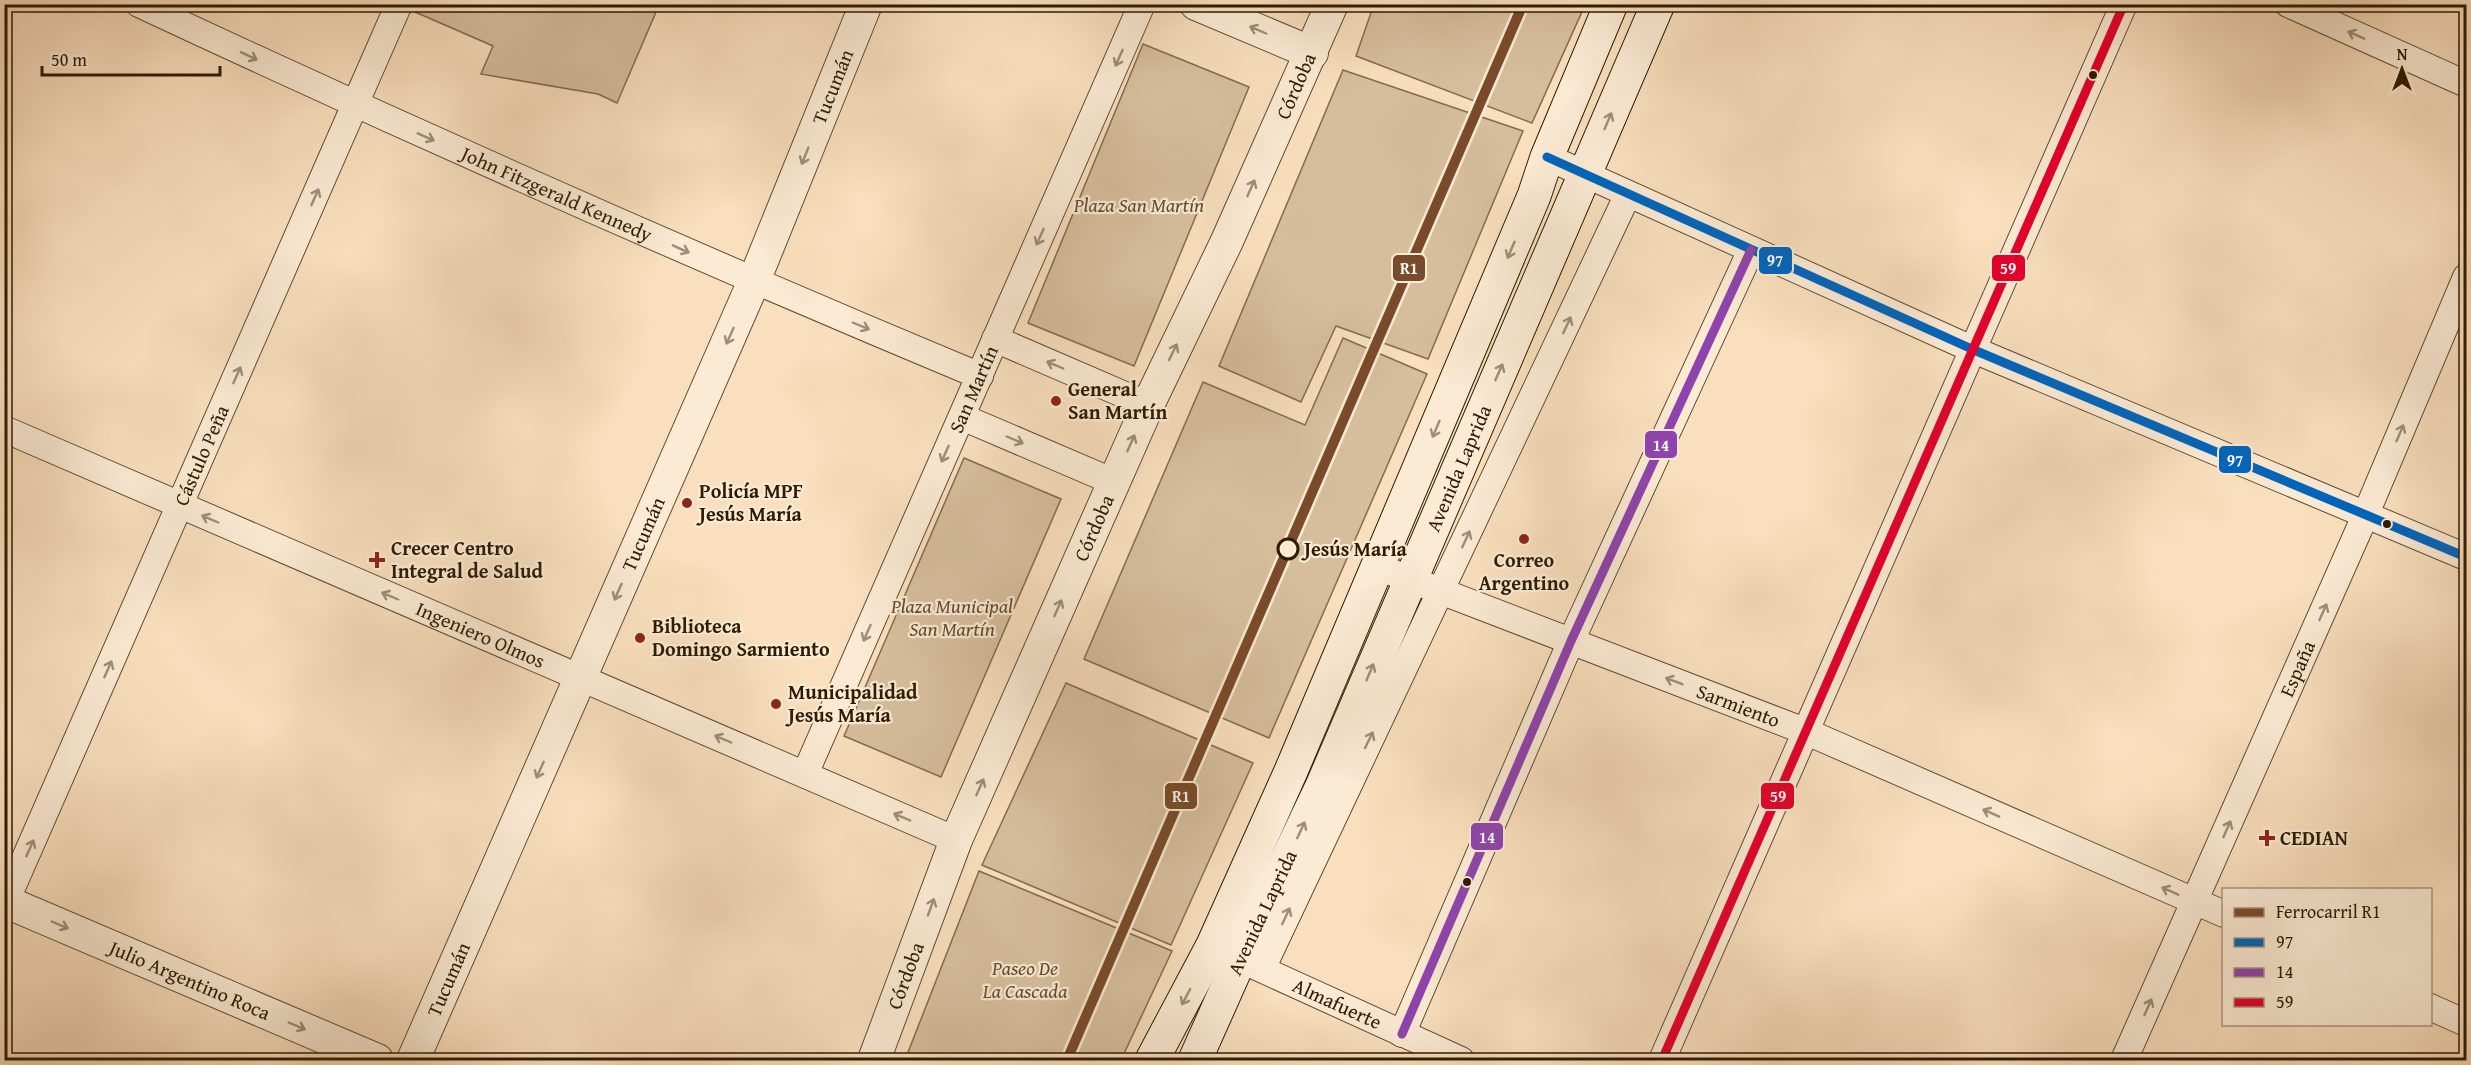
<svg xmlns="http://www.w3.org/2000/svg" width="2471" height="1065" font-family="'Gentium Book Plus',serif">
<rect width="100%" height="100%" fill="#f9dfbd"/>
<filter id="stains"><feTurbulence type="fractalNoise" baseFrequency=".00333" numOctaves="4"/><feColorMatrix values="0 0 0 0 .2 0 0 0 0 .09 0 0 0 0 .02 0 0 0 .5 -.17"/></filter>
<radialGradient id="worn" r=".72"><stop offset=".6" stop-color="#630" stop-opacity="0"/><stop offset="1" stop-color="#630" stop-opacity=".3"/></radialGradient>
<path fill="#d6be9d" stroke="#826c50" stroke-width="1.5" d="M1374,4H1585V5L1532,123L1356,56Z
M399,5H659L617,103L598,94L481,74L493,46Z
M1143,44L1249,87L1134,366L1028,323Z
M1343,70L1523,131L1428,359L1336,326L1301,402L1219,366Z
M1343,338L1427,374L1269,738L1084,659L1203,382L1305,425Z
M964,458L1061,499L941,777L844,736Z
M1066,683L1253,763L1171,945L982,865Z
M979,871L1172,951L1121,1060H905Z"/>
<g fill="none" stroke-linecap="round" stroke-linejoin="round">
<defs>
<g id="minor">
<path id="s1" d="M139,4C417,134 697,258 980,376"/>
<path d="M2288,4L2466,84"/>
<path d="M1547,157L1974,350L2466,557"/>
<path d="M995,339L1148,405"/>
<path d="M962,417L1114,482"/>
<path id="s2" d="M4,429L956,840"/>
<path id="s3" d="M1378,567L1807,732L2224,914"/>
<path id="s4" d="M805,774L1142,4"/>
<path id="s5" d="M4,906L399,4"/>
<path id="s6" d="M1248,963L1461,1060"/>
<path d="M1262,969L1628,194"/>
<path d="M2430,1007L2466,1023"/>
<path d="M1402,1034L1571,641L1751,250"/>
<path d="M1662,1060L2124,4"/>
<path id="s7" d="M2124,1060L2365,516L2466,277"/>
</g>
<g id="tertiary">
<path d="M1196,4L1312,53"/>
<path id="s8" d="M4,901L377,1060"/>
<path id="s9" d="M413,1060L754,281L866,4"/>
<path id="s10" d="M874,1060L956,840L1148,405L1227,241L1332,4"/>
</g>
<g id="secondary">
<path d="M1152,1060L1213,945L1291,771L1534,196L1547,157L1611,4"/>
<path id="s11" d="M1195,1060L1240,959L1323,784L1658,4"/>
</g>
</defs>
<use href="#minor" stroke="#614c31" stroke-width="28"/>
<use href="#tertiary" stroke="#614c31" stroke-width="34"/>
<use href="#secondary" stroke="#2e1b02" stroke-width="35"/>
<use href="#minor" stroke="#fbead4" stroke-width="26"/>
<use href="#tertiary" stroke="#fbead4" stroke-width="32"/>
<use href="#secondary" stroke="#fbead4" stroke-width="33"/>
<defs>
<path id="bus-1" d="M1547,157L1974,350L2466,557"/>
<path id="bus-2" d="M1402,1034L1571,641L1751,250"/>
<path id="bus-3" d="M1662,1060L2124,4"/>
</defs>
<use href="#bus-1" stroke="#fbead4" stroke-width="14"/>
<use href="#bus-2" stroke="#fbead4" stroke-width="14"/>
<use href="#bus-3" stroke="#fbead4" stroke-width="14"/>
<use href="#bus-1" stroke="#0065bd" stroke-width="9"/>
<use href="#bus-2" stroke="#8e44ad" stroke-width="9"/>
<use href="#bus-3" stroke="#e4002b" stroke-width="9"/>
<defs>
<path id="rail-1" d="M1067,1060L1523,4"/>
</defs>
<use href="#rail-1" stroke="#fbead4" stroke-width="15"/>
<use href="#rail-1" stroke="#7a4b2a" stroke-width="10"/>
</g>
<defs><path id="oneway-shaft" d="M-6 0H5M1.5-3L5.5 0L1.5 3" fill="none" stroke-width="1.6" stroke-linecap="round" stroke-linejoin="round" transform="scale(1.5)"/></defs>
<g stroke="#9f8d76">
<use href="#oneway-shaft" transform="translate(1258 30) rotate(-157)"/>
<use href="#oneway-shaft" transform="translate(2356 35) rotate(-156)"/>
<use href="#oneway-shaft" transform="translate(249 56) rotate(25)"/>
<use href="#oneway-shaft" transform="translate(1119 58) rotate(114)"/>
<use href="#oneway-shaft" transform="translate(1608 121) rotate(-67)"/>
<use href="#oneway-shaft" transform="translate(426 137) rotate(24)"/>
<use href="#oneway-shaft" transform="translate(805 156) rotate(112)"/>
<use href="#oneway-shaft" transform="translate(1251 188) rotate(-66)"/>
<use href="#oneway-shaft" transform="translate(315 197) rotate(-66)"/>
<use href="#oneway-shaft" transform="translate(1040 237) rotate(114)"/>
<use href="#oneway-shaft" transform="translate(681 249) rotate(24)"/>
<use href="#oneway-shaft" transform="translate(1511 250) rotate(113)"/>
<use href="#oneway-shaft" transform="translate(1567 325) rotate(-65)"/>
<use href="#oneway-shaft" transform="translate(861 326) rotate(23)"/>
<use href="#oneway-shaft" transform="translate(730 336) rotate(114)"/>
<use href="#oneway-shaft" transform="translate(1173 352) rotate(-64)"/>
<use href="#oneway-shaft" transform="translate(1055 365) rotate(-157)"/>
<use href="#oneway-shaft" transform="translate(1499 372) rotate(-66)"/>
<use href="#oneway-shaft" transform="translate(237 375) rotate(-66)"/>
<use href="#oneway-shaft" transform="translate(1436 429) rotate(113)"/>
<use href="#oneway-shaft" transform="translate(2400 433) rotate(-67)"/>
<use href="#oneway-shaft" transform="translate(1015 440) rotate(23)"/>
<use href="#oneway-shaft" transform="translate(1131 443) rotate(-66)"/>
<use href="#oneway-shaft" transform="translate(945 454) rotate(114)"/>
<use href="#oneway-shaft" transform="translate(210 519) rotate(-157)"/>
<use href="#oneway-shaft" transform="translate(1466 539) rotate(-65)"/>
<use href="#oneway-shaft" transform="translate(618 592) rotate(114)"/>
<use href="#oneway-shaft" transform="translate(390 596) rotate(-157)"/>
<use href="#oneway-shaft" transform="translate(1058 608) rotate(-66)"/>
<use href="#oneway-shaft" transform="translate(2323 612) rotate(-66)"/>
<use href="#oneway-shaft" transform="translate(867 633) rotate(114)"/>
<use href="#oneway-shaft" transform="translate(108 669) rotate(-66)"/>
<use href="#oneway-shaft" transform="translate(1370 672) rotate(-67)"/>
<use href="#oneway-shaft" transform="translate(1674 681) rotate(-159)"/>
<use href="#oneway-shaft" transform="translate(723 739) rotate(-157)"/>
<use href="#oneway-shaft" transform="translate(1369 740) rotate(-64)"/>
<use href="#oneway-shaft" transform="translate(540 770) rotate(114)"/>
<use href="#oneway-shaft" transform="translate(980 787) rotate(-66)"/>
<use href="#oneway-shaft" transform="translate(1991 813) rotate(-156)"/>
<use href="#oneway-shaft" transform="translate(902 817) rotate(-157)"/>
<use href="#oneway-shaft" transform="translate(2227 829) rotate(-66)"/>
<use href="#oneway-shaft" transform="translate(1301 830) rotate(-65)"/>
<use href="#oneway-shaft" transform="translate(30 848) rotate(-66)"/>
<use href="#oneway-shaft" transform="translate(2170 891) rotate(-156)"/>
<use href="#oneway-shaft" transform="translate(931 907) rotate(-70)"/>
<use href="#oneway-shaft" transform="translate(1286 916) rotate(-65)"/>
<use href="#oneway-shaft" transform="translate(60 925) rotate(23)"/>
<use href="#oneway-shaft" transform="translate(1186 997) rotate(118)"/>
<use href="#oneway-shaft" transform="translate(2148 1007) rotate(-66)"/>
<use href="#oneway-shaft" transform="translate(297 1026) rotate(23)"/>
</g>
<g fill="#2e1b02" stroke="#fbead4" stroke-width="2">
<circle cx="2093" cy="75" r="5"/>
<circle cx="2387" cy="524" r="5"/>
<circle cx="1467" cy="882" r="5"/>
</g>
<g fill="#8f2418" stroke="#fbead4" stroke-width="2">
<circle cx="1056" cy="401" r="6"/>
<circle cx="687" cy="503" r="6"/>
<circle cx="1524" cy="539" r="6"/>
<path d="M374 551h6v6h6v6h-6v6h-6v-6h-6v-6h6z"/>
<circle cx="640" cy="638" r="6"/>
<circle cx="776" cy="704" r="6"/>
<path d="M2264 829h6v6h6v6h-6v6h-6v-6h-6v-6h6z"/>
</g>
<circle fill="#fbead4" stroke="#2e1b02" stroke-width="3" cx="1288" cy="549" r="10"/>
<g text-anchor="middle" stroke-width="4.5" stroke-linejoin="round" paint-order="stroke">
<g font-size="20" fill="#2e1b02" stroke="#fbead4">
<text dy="7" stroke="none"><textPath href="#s9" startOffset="1060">Tucumán</textPath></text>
<text dy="7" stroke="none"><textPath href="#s10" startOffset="1062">Córdoba</textPath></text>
<text dy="7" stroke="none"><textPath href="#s1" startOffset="459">John Fitzgerald Kennedy</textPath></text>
<text dy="7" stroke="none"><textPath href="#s4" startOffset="420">San Martín</textPath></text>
<text dy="7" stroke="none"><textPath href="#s5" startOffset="492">Cástulo Peña</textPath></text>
<text dy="7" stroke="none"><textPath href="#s11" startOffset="648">Avenida Laprida</textPath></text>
<text dy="7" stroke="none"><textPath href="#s10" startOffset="576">Córdoba</textPath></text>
<text dy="7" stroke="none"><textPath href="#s9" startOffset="574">Tucumán</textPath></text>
<text dy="7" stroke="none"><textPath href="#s2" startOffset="519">Ingeniero Olmos</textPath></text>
<text dy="7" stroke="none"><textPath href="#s7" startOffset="428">España</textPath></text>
<text dy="7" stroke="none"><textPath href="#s3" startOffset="386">Sarmiento</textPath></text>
<text dy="7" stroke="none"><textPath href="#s11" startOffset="162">Avenida Laprida</textPath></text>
<text dy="7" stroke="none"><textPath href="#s10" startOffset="90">Córdoba</textPath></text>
<text dy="7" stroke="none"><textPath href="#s9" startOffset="88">Tucumán</textPath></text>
<text dy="7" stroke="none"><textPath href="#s8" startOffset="202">Julio Argentino Roca</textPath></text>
<text dy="7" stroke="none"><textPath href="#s6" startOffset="98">Almafuerte</textPath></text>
</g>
<g font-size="20" font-style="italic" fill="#604c30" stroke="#fbead4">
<text x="1139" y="212">Plaza San Martín</text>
<text x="952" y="613">Plaza Municipal<tspan x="952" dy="23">San Martín</tspan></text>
<text x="1025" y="975">Paseo De<tspan x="1025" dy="23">La Cascada</tspan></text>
</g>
<g font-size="20" font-weight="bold" fill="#2e1b02" stroke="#fbead4" text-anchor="start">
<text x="1068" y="396">General<tspan x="1068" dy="23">San Martín</tspan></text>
<text x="699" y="498">Policía MPF<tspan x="699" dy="23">Jesús María</tspan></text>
<text x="391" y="555">Crecer Centro<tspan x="391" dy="23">Integral de Salud</tspan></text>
<text x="1524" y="567" text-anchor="middle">Correo<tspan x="1524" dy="23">Argentino</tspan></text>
<text x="652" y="633">Biblioteca<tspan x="652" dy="23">Domingo Sarmiento</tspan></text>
<text x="788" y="699">Municipalidad<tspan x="788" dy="23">Jesús María</tspan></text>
<text x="2280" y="845">CEDIAN</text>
</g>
<g font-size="20" font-weight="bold" fill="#2e1b02" stroke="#fbead4" text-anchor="start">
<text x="1304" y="556">Jesús María</text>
</g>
</g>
<g stroke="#fbead4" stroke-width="2">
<rect x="1758" y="246" width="35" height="29" rx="6" fill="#0065bd"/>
<rect x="1392" y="254" width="34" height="28" rx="6" fill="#7a4b2a"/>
<rect x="1991" y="254" width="35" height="28" rx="6" fill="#e4002b"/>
<rect x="1644" y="430" width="34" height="29" rx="6" fill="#8e44ad"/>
<rect x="2218" y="445" width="34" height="29" rx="6" fill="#0065bd"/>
<rect x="1164" y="782" width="34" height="28" rx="6" fill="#7a4b2a"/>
<rect x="1760" y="782" width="35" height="28" rx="6" fill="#e4002b"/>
<rect x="1470" y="822" width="34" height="29" rx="6" fill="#8e44ad"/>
</g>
<g font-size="16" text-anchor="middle" font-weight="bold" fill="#fff">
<text x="1775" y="266">97</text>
<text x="1409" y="274">R1</text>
<text x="2008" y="274">59</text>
<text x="1661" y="451">14</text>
<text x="2235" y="466">97</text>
<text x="1181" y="802">R1</text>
<text x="1778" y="802">59</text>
<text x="1487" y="843">14</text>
</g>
<rect width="2471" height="1065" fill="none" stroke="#f9dfbd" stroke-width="24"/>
<rect x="6" y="6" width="2459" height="1053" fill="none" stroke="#2e1b02" stroke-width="3"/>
<rect x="12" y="12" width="2447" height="1041" fill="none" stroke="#2e1b02" stroke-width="1.5"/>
<rect x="2222" y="888" width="210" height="138" fill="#fbead4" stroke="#a99780" stroke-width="1.5"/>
<rect x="2234" y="908" width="30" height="9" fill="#7a4b2a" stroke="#a99780" stroke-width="1.5"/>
<text x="2276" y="918" font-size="18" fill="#2e1b02">Ferrocarril R1</text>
<rect x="2234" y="938" width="30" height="9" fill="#0065bd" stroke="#a99780" stroke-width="1.5"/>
<text x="2276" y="948" font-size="18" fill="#2e1b02">97</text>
<rect x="2234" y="968" width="30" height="9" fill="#8e44ad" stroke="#a99780" stroke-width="1.5"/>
<text x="2276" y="978" font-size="18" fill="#2e1b02">14</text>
<rect x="2234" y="998" width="30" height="9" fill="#e4002b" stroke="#a99780" stroke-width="1.5"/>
<text x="2276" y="1008" font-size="18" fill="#2e1b02">59</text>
<g transform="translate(2402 69)" stroke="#fbead4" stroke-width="4.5" paint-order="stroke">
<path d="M0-4.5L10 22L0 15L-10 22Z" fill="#2e1b02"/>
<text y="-9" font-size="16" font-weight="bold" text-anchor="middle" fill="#2e1b02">N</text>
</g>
<path d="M42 66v9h178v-9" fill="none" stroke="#2e1b02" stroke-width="3"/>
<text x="51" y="66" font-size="18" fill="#2e1b02" stroke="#fbead4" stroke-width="4.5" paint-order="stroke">50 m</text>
<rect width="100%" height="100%" filter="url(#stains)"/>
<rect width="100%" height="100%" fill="url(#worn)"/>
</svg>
